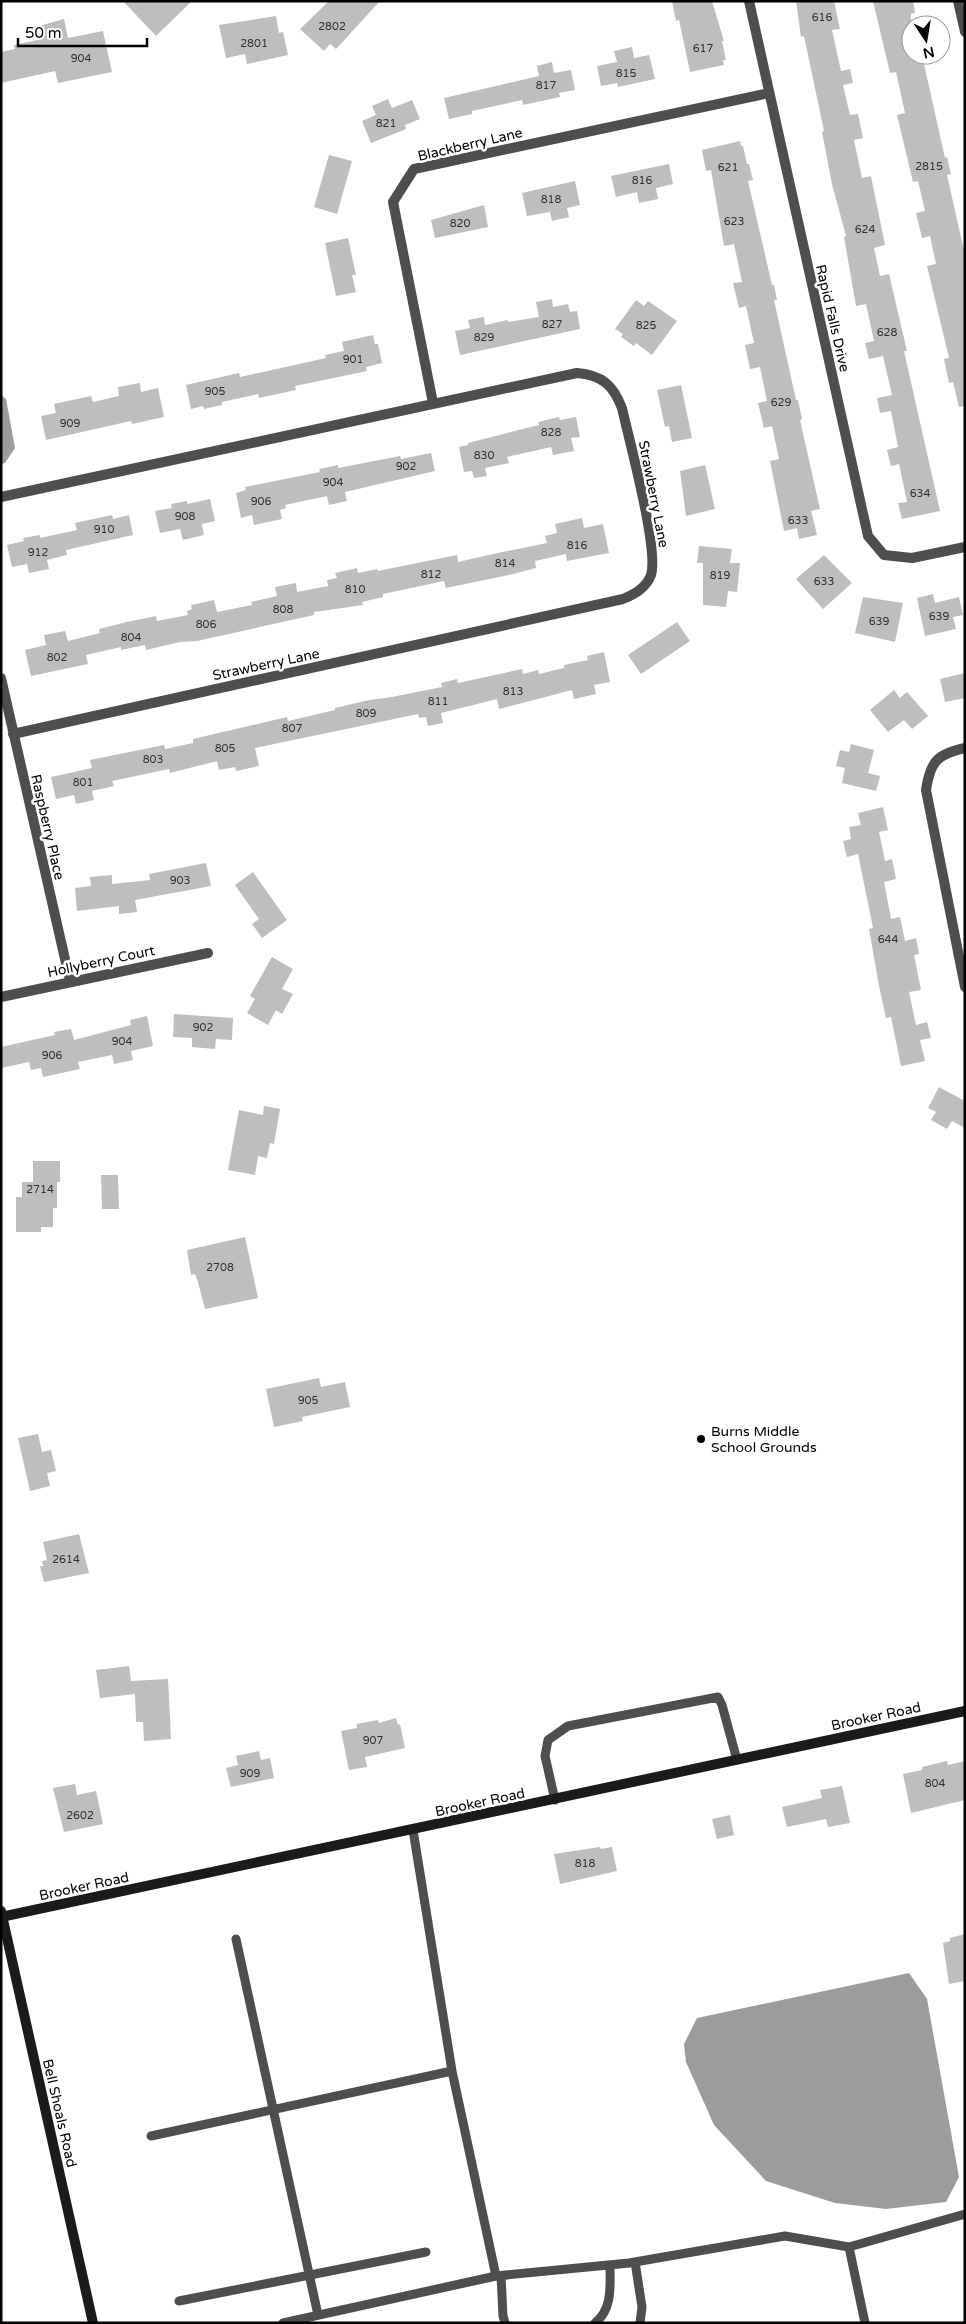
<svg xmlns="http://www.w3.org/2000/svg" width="966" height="2324" font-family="'Varela Round',sans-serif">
<rect width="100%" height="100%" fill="#fff"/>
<path fill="#9c9c9c" d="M1,395L6,399L15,448L5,463L1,464Z
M909,1973L927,1999L959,2177L946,2202L886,2209L835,2203L766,2181L714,2125L686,2062L684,2044L697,2018Z"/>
<path fill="#bebebe" d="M123,1H192L156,36Z
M329,1H380L336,49L330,44L324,51L300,29Z
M672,1H712L724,41H722L726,60H723L724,65L690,72L679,20L676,21Z
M796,1H834L840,29L832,30L841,71L850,69L853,83L843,85L850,115L858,114L863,138L854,140L862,178L871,176L885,245L874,248L880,276L889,274L907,351H904L940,511L902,519L898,503L907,502L899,464L891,466L887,450L898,447L891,411L880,413L877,398L892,395L883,356L869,359L865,343L874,341L866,304L856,306L844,237L846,236L832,184L822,132L824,131L804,36L801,37Z
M873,1H913L915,13L911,14V55H922L945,158L947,157L951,174L947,175L965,255V406L959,407L953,382L949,383L944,359L949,358L927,266L936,264L930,236L922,238L916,213L925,211L918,181L913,182L897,115L905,113L896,72L890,73Z
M276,16L279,33L283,32L288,55L247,64L245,54L226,58L219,25Z
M64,19L68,38L103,31L112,72L58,83L55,71L1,83V52L15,49L14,45L42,39L39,26Z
M632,47L634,58L649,55L655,79L618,87L617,83L601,86L597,66L617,62L614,51Z
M552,62L554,73L571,70L575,90L559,93L560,97L523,105L522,100L472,111V114L449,119L444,98L539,76L537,66Z
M388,99L392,108L412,100L420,119L405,125L406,129L371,143L362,121L376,115L372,106Z
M740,141L741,146H743L747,164H749L753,180L748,181L772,285H774L777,300H774L796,400H798L802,419L800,420L820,509L811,511L817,535L799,539L797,528L784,531L770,461L779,459L772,426L764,428L758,403L767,401L760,367L750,369L745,345L754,343L746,306L739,308L733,283L742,282L734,244L724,246L711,170L706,171L702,150Z
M329,155L352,161L337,214L314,207Z
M669,164L673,184L656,188L658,199L639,203L637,192L616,197L611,176Z
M575,181L580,205L567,208L569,217L552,221L550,212L527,216L522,193Z
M484,205L488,227L435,238L431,220Z
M348,238L356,275H352L356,292L336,296L325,243Z
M552,299L553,307L568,304L570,312L577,311L580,329L460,355L455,331L470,328L468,320L484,317L485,325L508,320V322L539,317L536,302Z
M636,300L644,306L648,301L677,321L652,355L636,343L634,346L621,337L623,334L615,329Z
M373,335L375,344H378L382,363L366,367L367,371L295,386L296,390L259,398L258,394L222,402V405L204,409L203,406L191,409L186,385L239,373L240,377L326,358L325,355L344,351L342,342Z
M140,383L141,392L158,388L164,417L132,424L131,421L46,440L41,416L56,413L54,404L91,396L93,402L119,396L118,387Z
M681,385L692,438L672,442L669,426L665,427L657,390Z
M559,417L560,420L576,417L580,437L571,438L574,451L553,455L551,447L507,457L509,463L485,468L487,476L474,478L472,471L464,472L459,447L468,445V443L523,429L539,425L538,422Z
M431,453L435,471L345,492L347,501L329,505L327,496L285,505L286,508L280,510L282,519L254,525L252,515L241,518L236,493L246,490L245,487L320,472L319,469L338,465V468L400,456L401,459Z
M705,465L715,509L686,516L680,471Z
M210,499L215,521L202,524L204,535L183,540L180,529L160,533L155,511L172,508L171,504L187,501V504Z
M112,515L113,519L129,515L133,535L66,550L67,555L47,560L49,569L29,573L27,564L12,567L7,545L24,541L23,538L40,535V538L77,530L75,523Z
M582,518L584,528L603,524L609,553L567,561L566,554L535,561L536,568L513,574L446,588L444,581L383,594V597L362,602L363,605L314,612V615L197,641L180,642L146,650L145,645L121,650V647L86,655L88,664L31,676L25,650L46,645L44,635L65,631L68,641L100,633L99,629L127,622L156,616L157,621L188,615L187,611L192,609L191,605L214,600L217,612L252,605L251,602L277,596L275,587L296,583L297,592L328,586L327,580L337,578L335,573L357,568L358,573L377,569L378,571L457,555L458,562L493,554L547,543L545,536L557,533L555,524Z
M699,546L732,549L730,563H740L737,592L728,591L726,607L703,605V563H697Z
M824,555L852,583L823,609L796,579Z
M933,594L935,603L959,597L963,615L953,617L956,629L925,636L917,598Z
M863,597L903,603L895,642L855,633Z
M677,622L690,641L641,674L628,655Z
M604,652L610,682L594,685L596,694L574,699L572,690L499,709L497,699L441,713L443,723L428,726L426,717L419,718L418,714L255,748L259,766L236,771L235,767L219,770L217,761L170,773L169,769L112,781L114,786L92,791L94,800L76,804L74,795L56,799L51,777L92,768L90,760L164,745L165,749L193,743V739L287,717L288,721L335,710V708L369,700L392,697L442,687L441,683L457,679L458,683L522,669L523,674L538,670L539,674L564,668V665L588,660L587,656Z
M965,673V698L945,702L940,679Z
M894,690L900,698L907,692L928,716L912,729L904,720L888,732L870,710Z
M851,744L874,750L868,773L880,776L876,791L842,783L845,768L836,766L840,750L849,752Z
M883,807L888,830L879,832L885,861L892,859L896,879L884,882L891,919L900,917L905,941L916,938L919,954L914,955L921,990L909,992L916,1025L927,1022L931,1038L920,1040L925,1061L901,1066L891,1017L886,1018L879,986L869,929L873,928L858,854L847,857L843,841L851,839L849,827L861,825L858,813Z
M206,863L211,886L135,900L137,912L119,914V906L77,911L75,888L91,886L90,877L112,875V884L150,880L149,874Z
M253,872L287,920L262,938L252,924L259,919L235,885Z
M272,957L293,969L282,989L293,994L282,1014L276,1010L268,1025L247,1013L255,999L250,996Z
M174,1014L233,1018L232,1040L216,1039L215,1049L192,1047V1038L173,1037Z
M147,1016L153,1046L131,1051L133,1060L114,1064L112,1055L78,1062L80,1069L43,1077L41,1068L31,1070L29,1062L1,1068V1047L55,1035L54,1032L71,1029L74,1040L131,1025L130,1020Z
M939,1087L965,1101V1128L952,1121L947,1129L931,1120L936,1112L928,1108Z
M264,1106L280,1109L274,1144L270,1143L267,1158L258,1156L255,1175L228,1170L239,1110L263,1115Z
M33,1161H60V1182H57V1208H53V1227H41V1232H16V1197H22V1182H33Z
M101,1175H118L119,1209H102Z
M245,1237L258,1298L205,1309L198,1282L195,1274L191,1275L187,1250Z
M319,1378L321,1387L345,1382L350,1407L302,1417L303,1421L274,1427L266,1389Z
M38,1434L42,1452L51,1450L56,1471L47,1473L50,1486L30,1491L18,1438Z
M79,1534L89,1573L44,1582L40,1566H43L42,1561L47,1560L43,1542Z
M129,1666L131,1681L168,1679L171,1739L144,1741L143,1722H136L135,1694L100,1698L96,1670Z
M396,1718L398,1725L400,1724L405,1748L365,1757L367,1767L349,1770L341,1731L357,1728V1724L378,1720L379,1723Z
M259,1751L261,1760L270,1758L274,1778L231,1787L226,1768L238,1765L236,1756Z
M947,1761L948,1765L965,1761V1800L911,1813L903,1774L922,1770V1767Z
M75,1784L77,1795L96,1791L103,1824L64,1832L53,1788Z
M842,1786L850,1823L828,1827L826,1819L787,1827L782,1807L822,1798L820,1790Z
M730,1815L734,1835L717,1839L712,1819Z
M600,1847L601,1849L612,1847L617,1871L560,1884L554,1854Z
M965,1934V1981L949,1984L943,1943L950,1941V1938Z"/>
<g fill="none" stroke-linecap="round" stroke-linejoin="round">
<path stroke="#4e4e4e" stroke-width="9" d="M555,1800L545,1756L548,1740L568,1726L718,1697L722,1705L737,1760
M236,1939L318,2315
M151,2136L452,2071
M849,2247L865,2323
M635,2262L642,2307L640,2323
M496,2276L629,2263L785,2236L849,2247L965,2214
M501,2276L503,2316L505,2323
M179,2301L426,2252
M283,2323L496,2276L452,2071L413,1830
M595,2323C613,2309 610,2285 610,2265"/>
<path stroke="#4e4e4e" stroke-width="10" d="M749,1L868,536L884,555L912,558L965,547
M958,1L965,32
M433,403L393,202L414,169L769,93
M1,497L577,373C602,375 613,385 622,408C629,440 659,549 651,575C646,588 635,594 623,599L13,734
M1,678L70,981
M965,748C937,754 930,762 926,790L965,987
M1,997L208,953"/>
<path stroke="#1b1b1b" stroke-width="10" d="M1,1911L93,2323
M1,1917L965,1711"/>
</g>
<circle fill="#000" stroke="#fff" stroke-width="2" cx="701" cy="1439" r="5"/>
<g text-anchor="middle" stroke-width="5" stroke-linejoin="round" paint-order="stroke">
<g font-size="11" fill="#303030">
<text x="822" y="21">616</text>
<text x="332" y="30">2802</text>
<text x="254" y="47">2801</text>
<text x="703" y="52">617</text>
<text x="81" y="62">904</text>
<text x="626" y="77">815</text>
<text x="546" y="89">817</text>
<text x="386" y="127">821</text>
<text x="929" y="170">2815</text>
<text x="728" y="171">621</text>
<text x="642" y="184">816</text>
<text x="551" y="203">818</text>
<text x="734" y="225">623</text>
<text x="460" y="227">820</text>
<text x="865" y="233">624</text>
<text x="552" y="328">827</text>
<text x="646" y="329">825</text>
<text x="887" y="336">628</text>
<text x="484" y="341">829</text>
<text x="353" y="363">901</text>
<text x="215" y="395">905</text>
<text x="781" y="406">629</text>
<text x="70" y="427">909</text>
<text x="551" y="436">828</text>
<text x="484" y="459">830</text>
<text x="406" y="470">902</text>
<text x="333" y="486">904</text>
<text x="920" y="497">634</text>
<text x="261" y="505">906</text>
<text x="185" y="520">908</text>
<text x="798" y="524">633</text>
<text x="104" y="533">910</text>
<text x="577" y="549">816</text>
<text x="38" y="556">912</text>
<text x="505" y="567">814</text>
<text x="431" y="578">812</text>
<text x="720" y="579">819</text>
<text x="824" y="585">633</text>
<text x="355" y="593">810</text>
<text x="283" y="613">808</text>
<text x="939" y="620">639</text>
<text x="879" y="625">639</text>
<text x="206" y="628">806</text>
<text x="131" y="641">804</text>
<text x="57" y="661">802</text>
<text x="513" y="695">813</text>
<text x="438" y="705">811</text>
<text x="366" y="717">809</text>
<text x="292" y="732">807</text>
<text x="225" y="752">805</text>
<text x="153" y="763">803</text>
<text x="83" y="786">801</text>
<text x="180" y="884">903</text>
<text x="888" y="943">644</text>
<text x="203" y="1031">902</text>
<text x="122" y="1045">904</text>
<text x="52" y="1059">906</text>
<text x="40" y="1193">2714</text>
<text x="220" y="1271">2708</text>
<text x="308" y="1404">905</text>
<text x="66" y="1563">2614</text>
<text x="373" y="1744">907</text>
<text x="250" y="1777">909</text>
<text x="935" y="1787">804</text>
<text x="80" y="1819">2602</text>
<text x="585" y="1867">818</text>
</g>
<g font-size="14" fill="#000" stroke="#fff">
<text transform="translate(470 144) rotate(-13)" y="5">Blackberry Lane</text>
<text transform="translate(833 318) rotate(77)" y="5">Rapid Falls Drive</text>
<text transform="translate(654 494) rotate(79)" y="5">Strawberry Lane</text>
<text transform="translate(266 664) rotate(-12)" y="5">Strawberry Lane</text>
<text transform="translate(48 827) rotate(77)" y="5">Raspberry Place</text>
<text transform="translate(101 961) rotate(-12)" y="5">Hollyberry Court</text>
<text transform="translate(876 1716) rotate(-12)" y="5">Brooker Road</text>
<text transform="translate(480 1802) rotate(-12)" y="5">Brooker Road</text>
<text transform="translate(84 1886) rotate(-12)" y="5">Brooker Road</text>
<text transform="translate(60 2113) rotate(77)" y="5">Bell Shoals Road</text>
</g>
<g font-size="14" fill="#000" stroke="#fff" text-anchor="start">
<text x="711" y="1436">Burns Middle<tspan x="711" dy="16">School Grounds</tspan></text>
</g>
</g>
<rect width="966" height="2324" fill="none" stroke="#000000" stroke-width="5"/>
<g transform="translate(926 40) rotate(168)"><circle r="24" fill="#ffffff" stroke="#999999"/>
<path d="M0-4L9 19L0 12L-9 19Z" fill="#000000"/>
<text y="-8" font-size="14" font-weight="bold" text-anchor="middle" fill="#000000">N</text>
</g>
<path d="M18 38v8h129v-8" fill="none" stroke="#000000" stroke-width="2.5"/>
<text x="25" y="38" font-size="15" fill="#000000" stroke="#ffffff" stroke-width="4" paint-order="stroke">50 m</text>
</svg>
